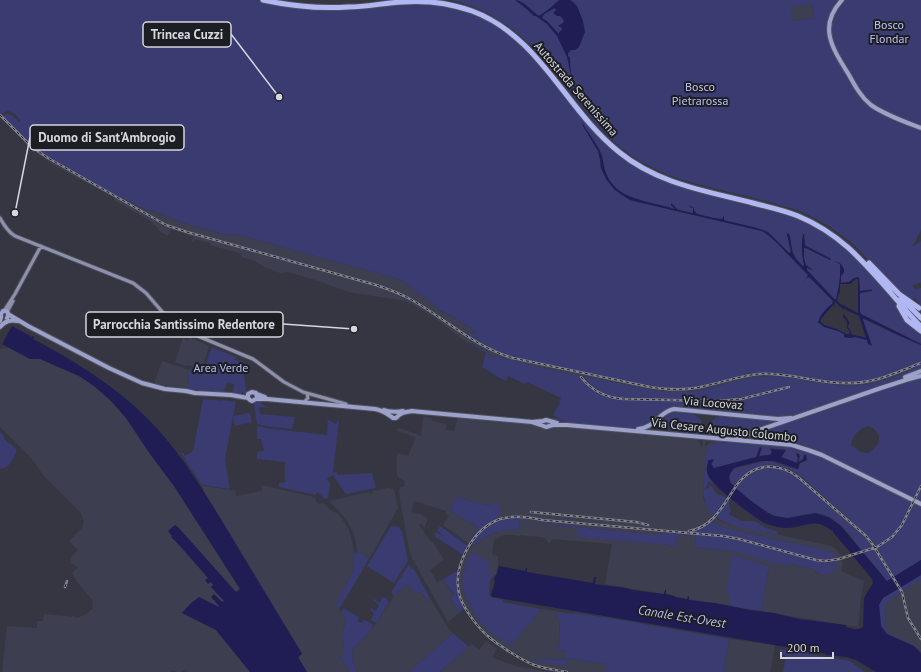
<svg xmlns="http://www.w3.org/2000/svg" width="921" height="672" font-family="'PT Sans',sans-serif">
<rect width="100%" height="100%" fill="#353642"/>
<path fill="#3d3f51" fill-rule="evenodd" d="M812,3L814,18L791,21L789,6Z
M0,114L33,145L42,154L50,159L116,196L123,198L147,211L148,209L178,221L222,234L239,235L355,267L374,272L400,280L408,285L416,292L435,303L437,308L440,311L450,315L475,331L473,334L470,336L481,343L516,358L650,386L679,389L695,387L749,374L758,373H779L845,383L858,382L877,379L910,366L911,369L894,377L869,384L849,386L837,385L786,377L771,376L747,378L701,390L680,392H665L642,388L534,366L513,361L498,356L493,355L492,359L488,357L489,352L478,346L466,342L435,318L417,307L405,301L348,292L326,284L322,282L288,272L280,273L264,267L255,261L242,257V254L210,245V243L195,239L194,242H192L193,237L171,229L168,235H166L158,230V228L149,220L114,200L115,198L57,167L39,155L28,146L0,117Z
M189,337L209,346L202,368L200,370L195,369L194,367L187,365L186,366L175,362L183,338L188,340Z
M9,348L30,359H40L79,376L94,386L111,401L126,418L150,454L174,486L240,589L236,592L235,591L222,603L214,594L211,597L220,606L219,607L199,598L190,604L182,613L216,630L250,672H188L185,669L181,672H176L173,670L170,672H2L7,626L37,628V621H43L44,614L67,616L70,617L74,616L77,618L86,614L93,608L92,602L93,601L77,582L72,573L78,567L70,563L71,557L78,550L70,542V540L82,528L84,521L82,516L80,512L44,476L32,459L0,427V349Z
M162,361L189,370L188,388L156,384L155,381Z
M582,376L592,386L598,391L712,401L729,400L740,398L780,387L789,386V388L778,390L751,397L721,402L625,400L606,397L599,394L585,383L580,377Z
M423,417L432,418V421L447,424L446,430L454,431L458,417L532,423L546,429L551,427H559L693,437L699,441L702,449L703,438H706L705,447L713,440L771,444H749L723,442H717L713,443L706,452L703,494V498L712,515L720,521L728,524L831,546L836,549L841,556L843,565L841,571L864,581L861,598L858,627L761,611L769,566L733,556L726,593L730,594L731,604L730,606L675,597V596L605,584L612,544L552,539L550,543L547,542L546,538L532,536L530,537V536L519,535V536H517V535H504L494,540L492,554L498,556V566L496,574L494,576L486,570L491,564L468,559L465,566H466L467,571H463V581L465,595L468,602L486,628L498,637L511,645L541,609L556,611L559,619L560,634L558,650L565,651L564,660L539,658L565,666L567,658L606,664V672H572L537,666L529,662L494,640L486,633L466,607L461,597L459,582L461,566L467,552L472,546L488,536L501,530L511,529L519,530L520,520H528L527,519L517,518L504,519L499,518V505L490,506L456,497L450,511L478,527L469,544L443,525L449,515L445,513L446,511L414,501L412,508V512L420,514L428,519L424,528L422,524L419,525L431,542L432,541L444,560L430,570L437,582L443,579L454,596L450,598L459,613L448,622L412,558L409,549L400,500L399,490L401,487L404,486L405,481L399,478L397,475V453L408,456L416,437L397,431V428L403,429L421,436ZM536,521L549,522L578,527L649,534L677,533L722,536L746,541L814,560L829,563L837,561L819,574L815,572L813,569L795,565L792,563L731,551L695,547L696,536L677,535L676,546L661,544V542H659V544L577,536V529ZM712,521L720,526L726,528L815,548L820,560L735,537L688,532L703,527Z
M261,485L314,497L318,504L323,503L333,512L338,513L348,528L351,537L354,552L353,571L335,606L340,608L339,610L341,612L342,609L343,616L346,619L342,636L344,649V653L340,656L350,672H307L298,657L302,653L202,490L204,489L202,487L204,486L231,490H235L236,496L262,491Z
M390,488L394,490L398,508L369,559L357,550L355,537L347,520L339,511L329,501L370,492L371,494H372L373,491Z
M921,579V652L915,646L888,634L885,624L886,603Z
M408,585L417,591L421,593L428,601L430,598L448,628L453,633L410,671V672H358L356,669L352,658L353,649L366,636L379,620L394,596L405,586Z
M729,639L775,645L770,672H724Z
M486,641L497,649L492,657L504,662L520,667L551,672H440L472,644L479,650Z"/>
<path fill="#393b71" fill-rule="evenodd" d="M0,0H254L306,9L328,11L385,7L407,4L441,5L465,12L487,21L508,33L524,49L542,68L567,100L604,142L614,151L633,165L647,172L797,218L824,232L849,250L886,290L906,320L921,335V344L861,314C858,308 859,300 860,293L873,290L871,289L860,291L859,278H854L849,282L841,283V276L843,274L844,269L841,264H840V265C841,276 839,288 836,299H835L807,270V268H808L813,271L806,265L804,258V248L808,249L830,260V258L806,246L805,245L804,234C800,242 802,256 804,265L803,266C791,255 793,249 789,235L787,234L791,252L789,253L768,232L757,228L727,221L724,220V217L722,219C713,219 704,216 696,213L693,208V210L694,212L692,213C682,210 679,212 672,203L671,205L675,208L674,209C652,201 621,202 609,179C607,175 605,171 604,167C603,163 603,157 601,152C596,142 587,134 583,124L582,123L598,151L600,159L601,168L606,179L615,190L625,197L637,202L655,206L762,231L768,235L775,241L808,275L807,277H810L833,301L832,304C825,309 822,315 819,323C825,328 831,328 838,331C840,332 842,333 844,334L845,337L850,338L855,337L867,340L868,344H870L867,332L863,320V318V319L900,336L921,345V370L880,387L822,408L811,410L797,415L785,417L672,408L646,426L637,428H615L567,423H561L554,421L553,417L566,423L553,415L560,403L559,402L561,398L527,382L525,384L508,376L506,381L498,377L482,367L486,353L466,342L489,352L488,357L492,358L493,355L534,366L642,388L665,392H680L701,390L747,378L771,376L786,377L837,385L849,386L869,384L894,377L911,369L910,366L877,379L858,382H835L779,373H758L749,374L695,387L679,389L669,388L639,384L516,358L495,350L469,336L470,334H473L475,331L450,315L441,311L434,305V303L416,292L408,285L400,280L374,272L355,267L239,235L222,234L178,221L149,209L148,211L123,198L116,196L50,159C33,147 18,131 2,116C9,111 14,117 19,122L20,120C15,113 8,107 1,115L0,114ZM583,376C594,390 605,395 622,398L712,401L729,400L789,386V387L778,390L751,397L721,402L625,400L606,397L598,394L589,387L580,377Z
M451,0H840L834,9L828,35L830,45L857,93C871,113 899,121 921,130V230L913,246H914L921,241V283L913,285L915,289L921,288V306L915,298L910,299L896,288L851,242L830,227L815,218L800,211L770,202L697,184L668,175L643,163L633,157L620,147L598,126L543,58C517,29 489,9 451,0ZM812,4L814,18L792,21L790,7Z
M844,0H921V127C905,120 887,114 874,104C861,95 854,80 846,67C842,60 836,53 833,46C831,38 830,29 832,21C833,15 840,6 844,0Z
M212,347L236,357L235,360L239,361H243V363H242L246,390V393H233L234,384L227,383L224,392L188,389L189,370L199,373L204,370Z
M921,377V502L817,450L800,444L766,438L763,435L764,432L766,430L890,386ZM867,426L873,428L879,435V442L873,450L868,453L861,452L851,445C852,435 859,430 867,426Z
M203,399L217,400L218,401L222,400L236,402L233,416L250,413L252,422L235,426L233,416L225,459L230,489L202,485L185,460L186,459L181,454L183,452L185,456L193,451Z
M259,400L264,406L271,408L259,407L260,414L295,417L292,429L264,426L257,424L254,405L255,403Z
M675,411C692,412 704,414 704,434H703L701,436C690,434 662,435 665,418C666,414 670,412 675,411Z
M722,416L784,420L762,429L732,437L707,436C706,425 712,418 722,416Z
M327,419L336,424L337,421H339L333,472L337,473V475L372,473L376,488L346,494L344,492L333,475L327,479L330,483V485L328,498L325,499L317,492L316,495L293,490L279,487V483L285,482V462L257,459V452L264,451L261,439H257V426L266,428L327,435L328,421L327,420Z
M0,432L4,436V438L9,444L10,443L17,450C13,459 10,468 0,469Z
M717,442L749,444H771L789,446L807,450L841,466L863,479L889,490L921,506V560L894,577L874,543L868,537C854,523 839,510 824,497C815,490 806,480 796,473C773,459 750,465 734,486C730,483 729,479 730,474L735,468L766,461L774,462L798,470L800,463L807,460L806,455H804L803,459L799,461L800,454L796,453L798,458L797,463L781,457L786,450L770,448L772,451L770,455H765L759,456L761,448L760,447L756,457L714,468L711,464L714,461L712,460L708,476L716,487L725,494V495L709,481L705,489L709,488V485L711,486L718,495C721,495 726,497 729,499V505L731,511L729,514L732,516L742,521H755L766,528L777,531L778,535C760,531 729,528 716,517L728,499V498H727L715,517L712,515L707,507L703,494L706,452L710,445Z
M766,468C778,467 784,470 795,476L867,539L893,578L888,581H886C881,573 873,565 867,558C855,543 840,517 821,514C810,511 798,517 787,518C771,519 747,499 735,488C744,478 752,471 766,468Z
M456,497L490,506L497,502L499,505V518L481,529L471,541L478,527L450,511Z
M517,518L527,519L529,521L520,520L519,530C497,528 489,535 472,546C473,537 492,521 501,519C506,518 512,518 517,518Z
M536,520L578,527L649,534L677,533L722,536L746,541L814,560L829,563L837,561C838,575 820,579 813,569L795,565L792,563L787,566L731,551L695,547L696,536L677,535L676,546L661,544V542H659V544L577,537V529L536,521Z
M712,521L720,526L726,528L829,551L836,555L837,558L820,560L735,537L685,532C696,531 704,527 712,521Z
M391,526L398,527L402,531L408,561L394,583L367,566Z
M440,526L468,546L463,555L434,536L436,532L444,537L437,530Z
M359,551L369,559L340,608L335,606L353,571L354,553Z
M473,552L491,564L487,570L494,576L490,580L489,595L492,597L503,600V602L541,609L511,646C503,641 495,636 487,629C480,623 465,599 463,589C462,583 463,577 463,570L467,571L466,566H465L468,559Z
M732,555L769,566L761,611L730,606L731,604L729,603L730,594L726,593Z
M409,564L412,569H414L430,598L428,601C423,595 422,591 413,592L408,585L405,586L394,596L391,592Z
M457,571L458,594L464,608L459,613L450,598L454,595L443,579Z
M921,575V579L886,603L885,624L888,634L915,646L921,652V653L913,646L887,635L881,626L879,605L883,598Z
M382,597L388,598L387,600L389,602L379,620L376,623L371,620L374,614L373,613V612L370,610L371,608L376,611L379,605L372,600L377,599L376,601L380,603Z
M343,608L359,617L357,621L361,623L364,620L374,625L366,636L353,649L352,658L356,669L358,672H350L340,656L344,653V649L342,636L346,619L343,616L342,609Z
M556,611L572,614L575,613L616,619L729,639L724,672H606V664L567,658L566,666L538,661L539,658L564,660L565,651L558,650C560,636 562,625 556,611Z
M453,633L469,647L440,672H410V671Z
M780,649L850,661L865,672H783L786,656L779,653Z"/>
<path fill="#1f1d54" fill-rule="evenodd" d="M515,0C523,0 532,11 539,16L549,9L559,0H570L573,2L577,6L583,21L585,32L579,47L575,50H571L568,53V56L570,58C570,67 571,78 575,87C579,94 586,101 591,108L592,111L591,112V109L573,85L567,57L557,36L547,24L536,16H534L529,11ZM555,8L556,10L553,13L557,16H560L563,19L564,22L558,26L561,27L562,30L559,32V34L547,21L542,18L544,14Z
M582,122C587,132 597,143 601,154C603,158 603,162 604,166C606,179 616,191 629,196C643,202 659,204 674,209V208L671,205V203L678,210L692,213L693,212V208L690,207L689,204L686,202L689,204L690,206L693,207L695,212L697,214L714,218L722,219L724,216V220L727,221L757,228L768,232L789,253L791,252L787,235V233H784H788L790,236C792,250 791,256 803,266L804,265C802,255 801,244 803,234H804L805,245L806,246L831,259L830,260L806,248H804V258L806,265L813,270H812L808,268H807V270L834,299H836C839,288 841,276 840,264L834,261L840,263L844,269V272L841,276V283L849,282L854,278L859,277L860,291L872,290V291L860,293V312L861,314L921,344V345L900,336L863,318V320L872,346L868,344L867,340L855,337L850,338L844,337V334L838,331L824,327L819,323H818C819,316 826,308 832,304L833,301L809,277L806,278L802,285L808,275L775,241L768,235L762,231L655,206L630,200L625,197L615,190L606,179L601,168L600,159L598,151L583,126ZM856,279H857L858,281V313L839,303L837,300L840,291V284H850ZM835,302L844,310V308L846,310L859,316L866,338L851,334V331L848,327C848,326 849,324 849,323C849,319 844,316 843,313V317C848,321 847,322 847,328L850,331L849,334H846L837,329L824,325L820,321L821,319L833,305L836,307L834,304Z
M12,326L32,337L33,336L34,337L33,339C73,360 114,385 147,418C181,452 205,493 230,534C254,574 278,614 302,654L298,657L307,672H250L216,630L182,613L190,604L199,597L219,607V606L211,597L214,594L222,602L224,601L211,587L213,585L211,582L208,584L205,580L208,578L179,545L171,537L172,536L168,531L175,525L178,527L236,592L240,589L174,486L150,454L126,418L111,401L94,386L79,376L40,359H30L2,344Z
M760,447L762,448L759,456L770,455L772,452L770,449L786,450L781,457L797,463L798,458L796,453L798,454L799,456L800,455L798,462C802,462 804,458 804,455H806L807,460L800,463L798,469L774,461H761L737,467L734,468L731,472L729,477L730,482L738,490L750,500L768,513L774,516L788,518L816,513L830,518L841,526L887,581L921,560V575L883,598L879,605L881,626L887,634L914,646L921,653V672H876L856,660L846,657L826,655V654L813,651L808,652L803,650L575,611H573L568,610L492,597L491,595L495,582L494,578C498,574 497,570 499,566L525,571L526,568H527V572L593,583L594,577H596L595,584L626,588L633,590L664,594L665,590H666V594L675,596V597L687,599L688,596L689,597V600L715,603L750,610L774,613L799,619L846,625V627C852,629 858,631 863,627L864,598L871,586L872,585L873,583L872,579L868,574L833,532V530L832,531C813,516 806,528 786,528C779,528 771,525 764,523C752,515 709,485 707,472C706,468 708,464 708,460H711V459L714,460L711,464L714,468L756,457Z"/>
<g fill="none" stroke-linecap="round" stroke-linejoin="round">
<defs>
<path id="secondary" d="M0,218C4,225 8,232 15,236L133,283L146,293L165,315L193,334L253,359L284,382L303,392L346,404
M4,311L15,294L41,246
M7,312L13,301
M305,401L308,398L307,394"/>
<path id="primary" d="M842,0C817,27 833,49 849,75C855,86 861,97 871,105C885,115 905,122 921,128
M8,314L28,326L109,368L142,383L165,389L186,391L195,393L231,395L248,398L250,400L252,401L256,399H267L375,409C383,410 387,414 393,418H396C401,412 406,412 413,411
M0,321L1,317V314L3,311H6L8,313V316L7,318
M0,327C6,320 10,320 19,321
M905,377L921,371
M257,394L265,397
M248,398V394L252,392L256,393L257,397
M384,410C388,412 399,412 403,411
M411,411L532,422L543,421L546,420L557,423
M532,422L541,425L546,427L553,425H567L792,445L808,450L822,455L921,504
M638,429C653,429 660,411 674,409L778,419L791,418
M764,429C760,435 763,439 768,442
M736,438L881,388L909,379L921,376"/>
<path id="motorway" d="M263,0C291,6 319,9 348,7C366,7 384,3 402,2C426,0 449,3 472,11C540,36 565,109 619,152C658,184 706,191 753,203C768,207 783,210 798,216C839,233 862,260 890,292C900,304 911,316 921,327
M869,263L899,294L919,308
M899,300L910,307L921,318
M899,306L907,320L921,331"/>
</defs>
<use href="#secondary" stroke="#50525b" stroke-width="5"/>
<use href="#primary" stroke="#50525b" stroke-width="6"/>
<use href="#motorway" stroke="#50525b" stroke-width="7"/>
<use href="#secondary" stroke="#8e91ac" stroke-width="3"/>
<use href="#primary" stroke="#9ca1cb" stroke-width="4"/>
<use href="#motorway" stroke="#b0b7f3" stroke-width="5"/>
<defs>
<path id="rail" d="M0,115L32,147L48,158L166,225L187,232L376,285C388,289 399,293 410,299C445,318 474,347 513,358L645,386C665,390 685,391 705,386C723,382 740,376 758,374C788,372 816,383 845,383C874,384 895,373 921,363
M581,377C592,391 606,398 624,399L717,401L741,399L789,387
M531,512L636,522L648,525
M689,531C715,527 725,501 739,482C755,463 779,462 798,477L866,536L873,545L902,592L908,618L921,639
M65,587L67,581
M567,672C556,670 545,669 534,665C526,662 518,657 510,652C504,648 496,643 490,638C479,629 465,611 460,597C451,568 472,529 500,519C513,515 528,517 542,520L723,536L739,539L816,560L825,561L839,559L877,547L892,537L902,525L921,486"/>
</defs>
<use href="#rail" stroke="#81828c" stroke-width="2.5"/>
<use href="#rail" stroke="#1d1e23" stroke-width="1" stroke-dasharray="3" stroke-linecap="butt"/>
</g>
<g text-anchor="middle" stroke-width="4" stroke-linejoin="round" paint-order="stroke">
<g font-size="12" fill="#b9c0f5" stroke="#1d1e23">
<text x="889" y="29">Bosco<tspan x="889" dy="14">Flondar</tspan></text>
<text x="700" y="91">Bosco<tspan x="700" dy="14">Pietrarossa</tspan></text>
<text x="221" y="372">Area Verde</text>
</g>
<g font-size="12" fill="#d5d6de" stroke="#1d1e23">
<text transform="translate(576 89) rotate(49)" y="4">Autostrada Serenissima</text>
<text transform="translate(713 403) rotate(5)" y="4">Via Locovaz</text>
<text transform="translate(724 430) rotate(6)" y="4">Via Cesare Augusto Colombo</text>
</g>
<g font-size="13" font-style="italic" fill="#b8bef3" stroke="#1d1e23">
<text transform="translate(682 616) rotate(9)" y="5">Canale Est-Ovest</text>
</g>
</g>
<path fill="none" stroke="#d5d6de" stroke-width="1.5" d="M279 97L231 34M15 213L30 137M354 329L283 324"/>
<g fill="#d5d6de" stroke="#1d1e23" stroke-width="1.5">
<circle cx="279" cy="97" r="4"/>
<circle cx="15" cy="213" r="4"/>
<circle cx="354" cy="329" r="4"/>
</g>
<g fill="#1d1e23" stroke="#d5d6de" stroke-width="1.5">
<rect x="143" y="22" width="88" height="25" rx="4"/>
<rect x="30" y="125" width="154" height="25" rx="4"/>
<rect x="86" y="312" width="197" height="25" rx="4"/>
</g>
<g font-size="13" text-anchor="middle" font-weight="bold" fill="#d5d6de">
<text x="187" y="39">Trincea Cuzzi</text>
<text x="107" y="142">Duomo di Sant'Ambrogio</text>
<text x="184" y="329">Parrocchia Santissimo Redentore</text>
</g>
<path d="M781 652v6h52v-6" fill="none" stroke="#d5d6de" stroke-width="2"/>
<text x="787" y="652" font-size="12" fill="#d5d6de" stroke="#1d1e23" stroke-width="3" paint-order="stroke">200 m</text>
</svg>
